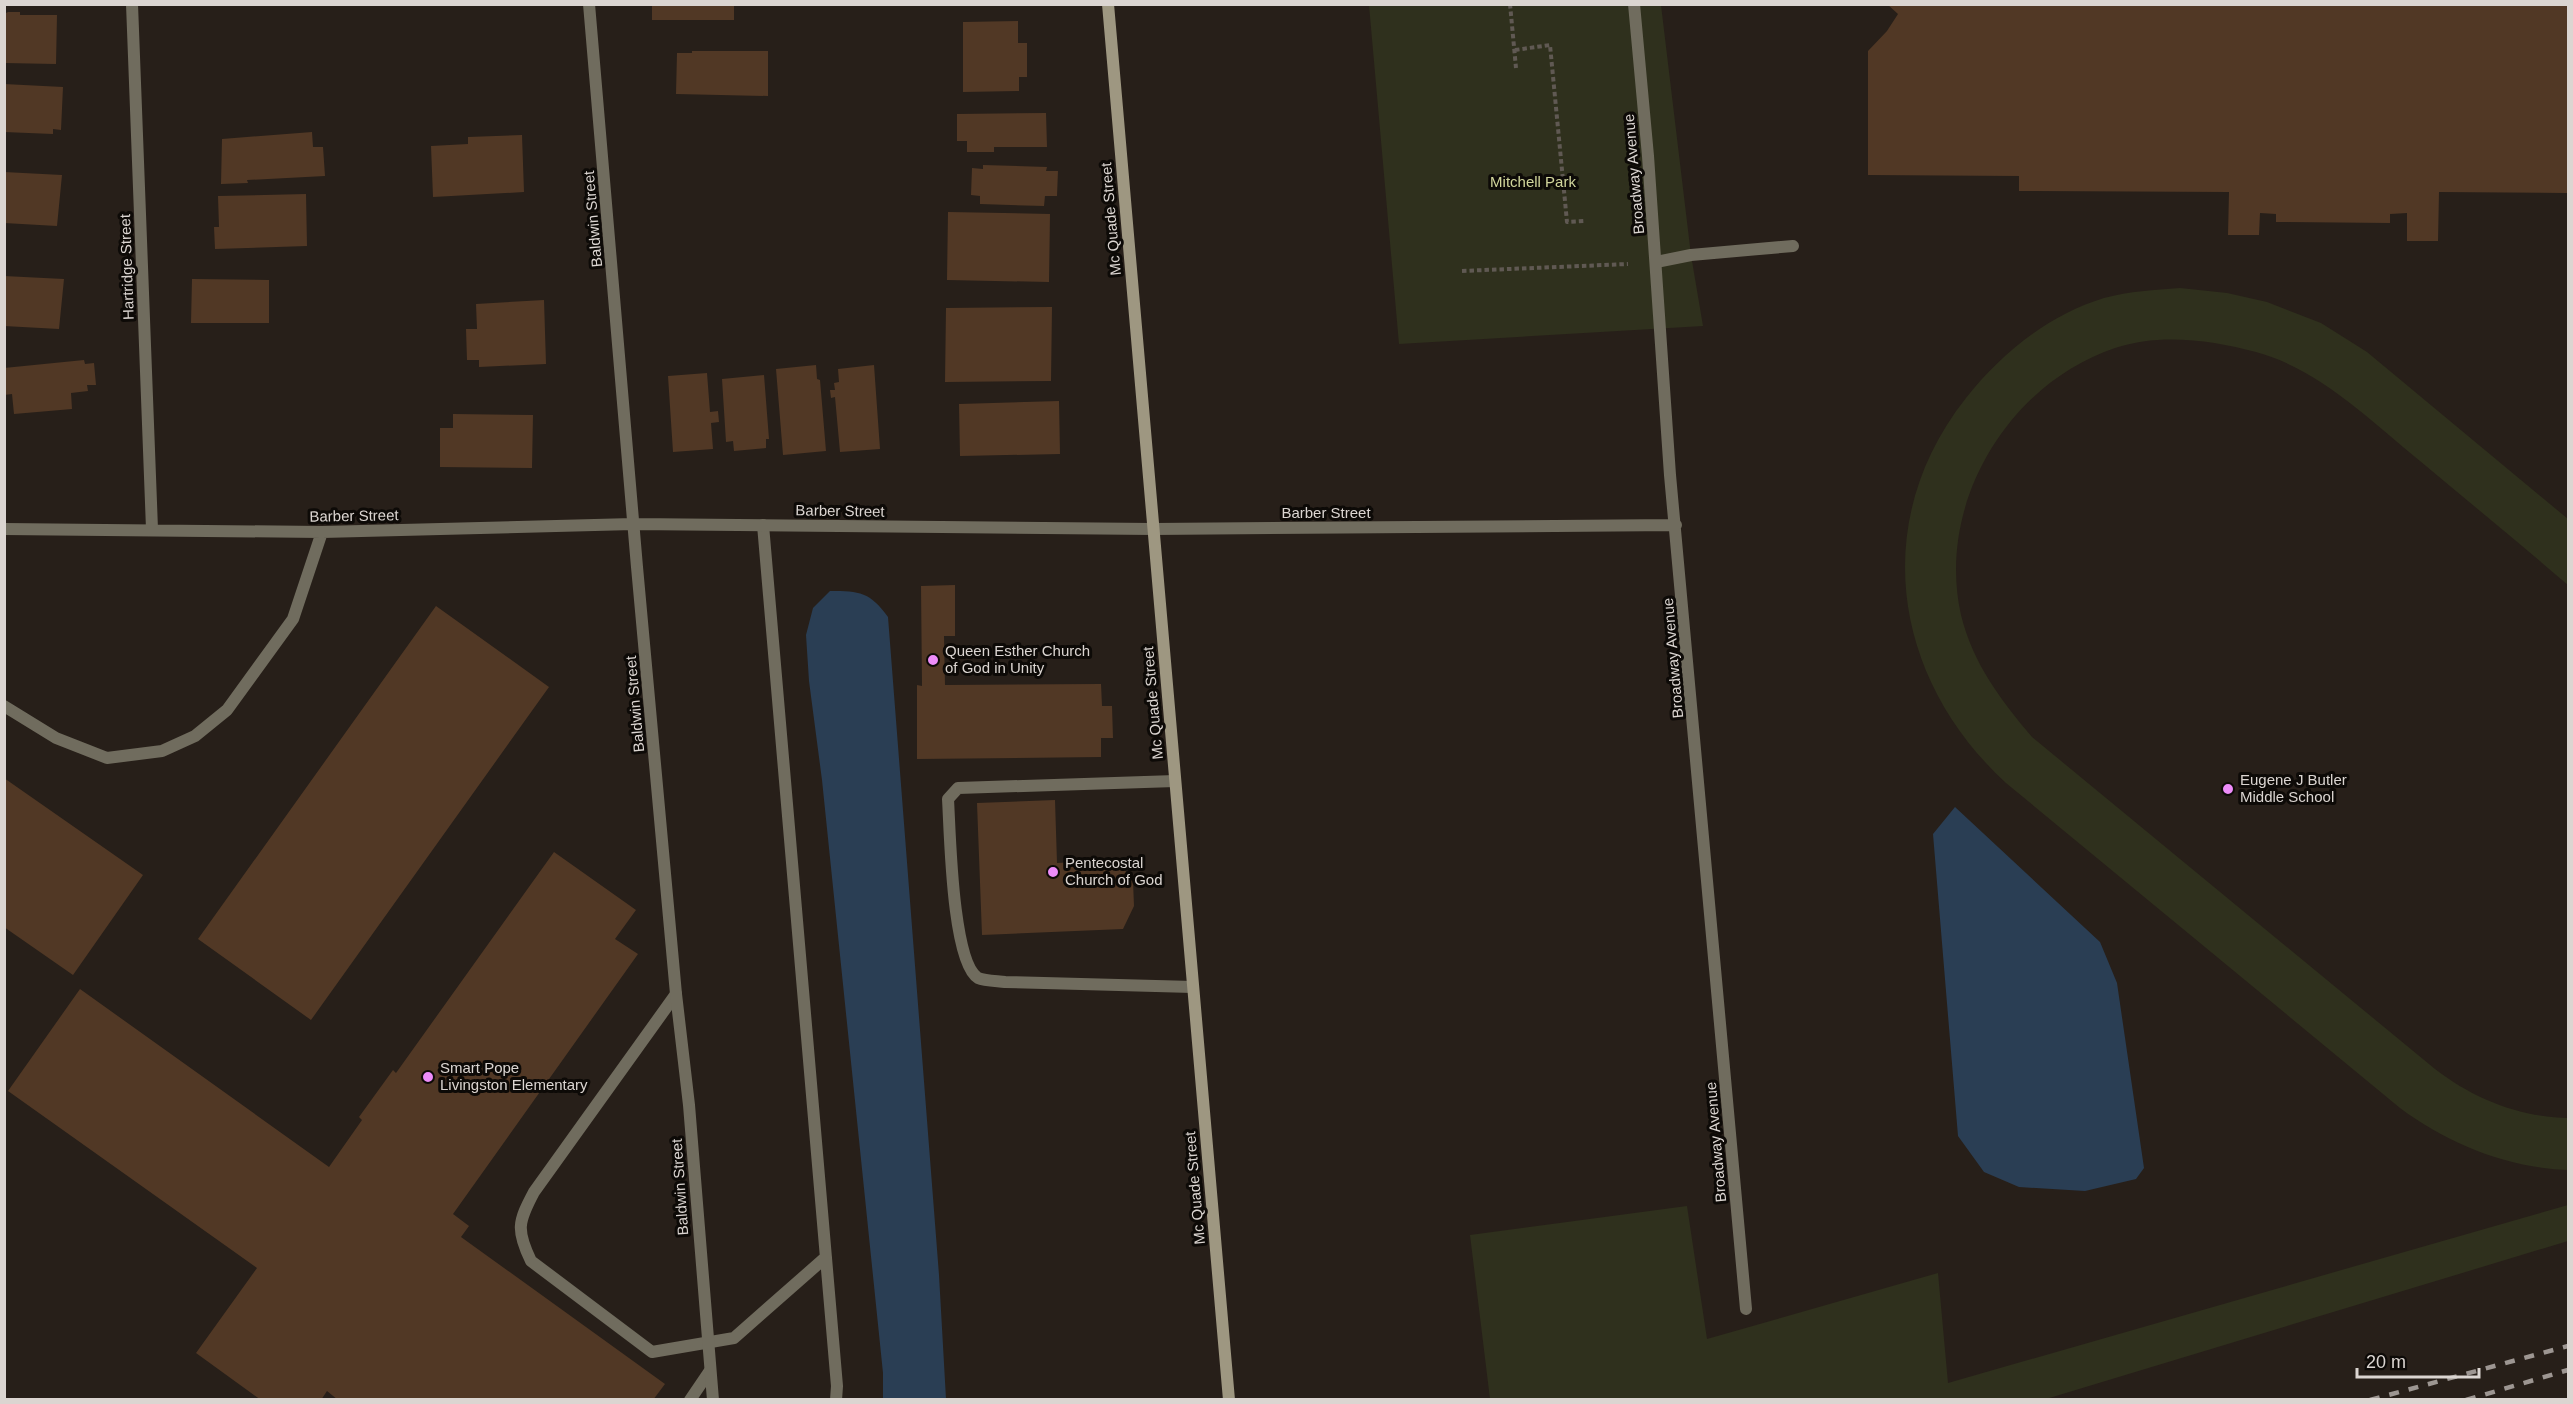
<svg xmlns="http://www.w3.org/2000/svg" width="2573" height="1404" font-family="Arial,sans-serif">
<rect width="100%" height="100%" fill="#271f19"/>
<path fill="#2f301d" d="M1369,5H1661L1691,255L1703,326L1399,344Z
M2180,288L2227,293L2267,302L2321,323L2367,352L2568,519V585C2519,543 2469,502 2420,461C2370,420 2319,369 2256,352C2211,340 2160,333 2115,348C2008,384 1936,504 1961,615C1973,664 2001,700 2032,737L2435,1069C2474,1099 2519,1117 2568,1118V1170C2508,1168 2448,1144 2400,1108L2006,783C1893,679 1868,522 1966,398C2001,354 2048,315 2104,298C2130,291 2154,290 2180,288Z
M2568,1205V1241L2046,1399H1490L1470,1235L1687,1206L1707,1339L1938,1273L1948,1383Z"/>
<path fill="#2a3e54" d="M830,591C860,591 870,592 888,617L939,1275L946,1399H883V1373L822,780L809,681L806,635L813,608Z
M1955,807L2100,942L2117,983L2144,1168L2136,1179L2085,1191L2019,1187L1984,1172L1958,1136L1933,834Z"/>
<path fill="#513825" d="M652,4H734V20H652Z
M1887,4H2568V193L2439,192L2438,241H2407V213L2390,214V223L2276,222V214L2260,213L2259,235H2228L2229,192L2019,191V176L1868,175V51L1887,31L1898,14Z
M8,12H20V15H57L56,64L4,63V14Z
M1018,21V43H1027V77H1019V91L963,92V22Z
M692,51H768V96L676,94L677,53H692Z
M4,84L63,87L61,130L53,129V134L4,132Z
M1046,113L1047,147H994V152H967V141H957V114Z
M312,132L313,147H323L325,176L247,180L248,183L221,184L222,139Z
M522,135L524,192L433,197L431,146L468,144V137Z
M983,165L1047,167L1046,171H1058L1057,196H1045L1044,206L980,204V196L971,195L972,168L983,169Z
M4,172L62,175L57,226L4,223Z
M306,194L307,246L215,249L214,227H219L218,196Z
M948,212L1050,214L1049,282L947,280Z
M4,276L64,279L59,329L4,326Z
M192,279L269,280V323H191Z
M544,300L546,364L479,367V360H467L466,329H477L476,304Z
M1052,307L1051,381L945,382L946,308Z
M84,360L85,364L94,363L96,385H87L88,391L71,393L72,409L14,414L12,394L4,395V368Z
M816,365L817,379L820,380L826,451L783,455L776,369Z
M874,365L880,449L840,452L835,397L831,398L830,390H835L834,383L839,382L838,369Z
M707,373L710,412L718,411L719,422L711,423L713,449L673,452L668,376Z
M764,375L769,439H766V448L734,451L733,441L726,442L722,379Z
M1059,401L1060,454L960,456L959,404Z
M453,414L533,415L532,468L440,467V428H453Z
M955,585V636H944L945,685L1101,684L1102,706H1112L1113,738H1101V757L917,759V685L922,686L921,586Z
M436,606L549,687L311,1020L198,939Z
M4,778L143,875L73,975L4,927Z
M1055,800L1057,863L1117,860L1133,881L1134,906L1123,929L982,935L977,803Z
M554,852L636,910L615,939L638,954L453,1214L469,1226L461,1237L665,1384L653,1400H338L327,1391L321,1400H261L196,1353L257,1268L8,1091L80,989L329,1167L362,1120L359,1117L393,1070L396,1073Z"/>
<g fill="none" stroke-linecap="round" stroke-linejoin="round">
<path stroke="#605953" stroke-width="4" stroke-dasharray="4.5 3" stroke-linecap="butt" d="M1510,4L1516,68
M1515,50L1550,45L1567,222L1585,221
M1462,271L1628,264"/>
<path stroke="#706c5e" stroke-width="12" d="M1656,262L1691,255L1793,246
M763,525L837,1386L836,1400
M1175,781L958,788L948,799C950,831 952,962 978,978C985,981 998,981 1005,982L1193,987
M676,994L534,1192C518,1222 516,1230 531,1261L652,1352L734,1338L826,1257
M690,1400L709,1372"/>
<path stroke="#706c5e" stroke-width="12" d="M132,4L152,529
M589,4L637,567L676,994L689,1105L713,1400
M1634,4L1648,156L1670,475L1746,1309
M4,529L322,532L633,524L1153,529L1676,525
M4,706L56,738L107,758L162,751L195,736L227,710L293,619L322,532"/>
<path stroke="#9e9781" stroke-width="12" d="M1108,4L1229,1400"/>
<path stroke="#9d9692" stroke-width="4.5" stroke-dasharray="10 10" stroke-linecap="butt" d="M2370,1400L2568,1346
M2466,1400L2568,1370"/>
</g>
<g fill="#ed8cf9" stroke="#0d0a07" stroke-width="2">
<circle cx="933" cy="660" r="6"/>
<circle cx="2228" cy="789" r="6"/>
<circle cx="1053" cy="872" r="6"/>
<circle cx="428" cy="1077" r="6"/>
</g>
<g text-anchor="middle" stroke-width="6" stroke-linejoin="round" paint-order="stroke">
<g font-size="15" fill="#dbd5d1" stroke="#0d0a07">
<text transform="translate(1634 174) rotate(-95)" y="5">Broadway Avenue</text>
<text transform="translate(593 219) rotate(-95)" y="5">Baldwin Street</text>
<text transform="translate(1111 219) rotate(-95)" y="5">Mc Quade Street</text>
<text transform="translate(127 267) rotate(-92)" y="5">Hartridge Street</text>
<text transform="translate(840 511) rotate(1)" y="5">Barber Street</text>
<text x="1326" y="518">Barber Street</text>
<text transform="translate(354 516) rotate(-1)" y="5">Barber Street</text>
<text transform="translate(1673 658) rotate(-95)" y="5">Broadway Avenue</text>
<text transform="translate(1153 703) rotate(-95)" y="5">Mc Quade Street</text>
<text transform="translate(635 704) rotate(-95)" y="5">Baldwin Street</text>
<text transform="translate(1716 1142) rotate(-95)" y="5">Broadway Avenue</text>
<text transform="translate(680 1187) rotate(-94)" y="5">Baldwin Street</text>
<text transform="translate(1195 1188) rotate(-95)" y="5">Mc Quade Street</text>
</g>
<g font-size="15" fill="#d2d69c" stroke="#0d0a07">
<text x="1533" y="187">Mitchell Park</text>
</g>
<g font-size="15" fill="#dbd5d1" stroke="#0d0a07" text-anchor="start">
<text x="945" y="656">Queen Esther Church<tspan x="945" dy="17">of God in Unity</tspan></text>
<text x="2240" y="785">Eugene J Butler<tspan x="2240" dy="17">Middle School</tspan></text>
<text x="1065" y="868">Pentecostal<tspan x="1065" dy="17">Church of God</tspan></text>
<text x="440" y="1073">Smart Pope<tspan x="440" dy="17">Livingston Elementary</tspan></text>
</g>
</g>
<rect width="2573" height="1404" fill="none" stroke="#dbd5d1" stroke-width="12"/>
<path d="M2357 1368v9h122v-9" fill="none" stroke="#dbd5d1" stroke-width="3"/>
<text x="2366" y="1368" font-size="18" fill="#dbd5d1" stroke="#0d0a07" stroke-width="4.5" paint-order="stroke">20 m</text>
</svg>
